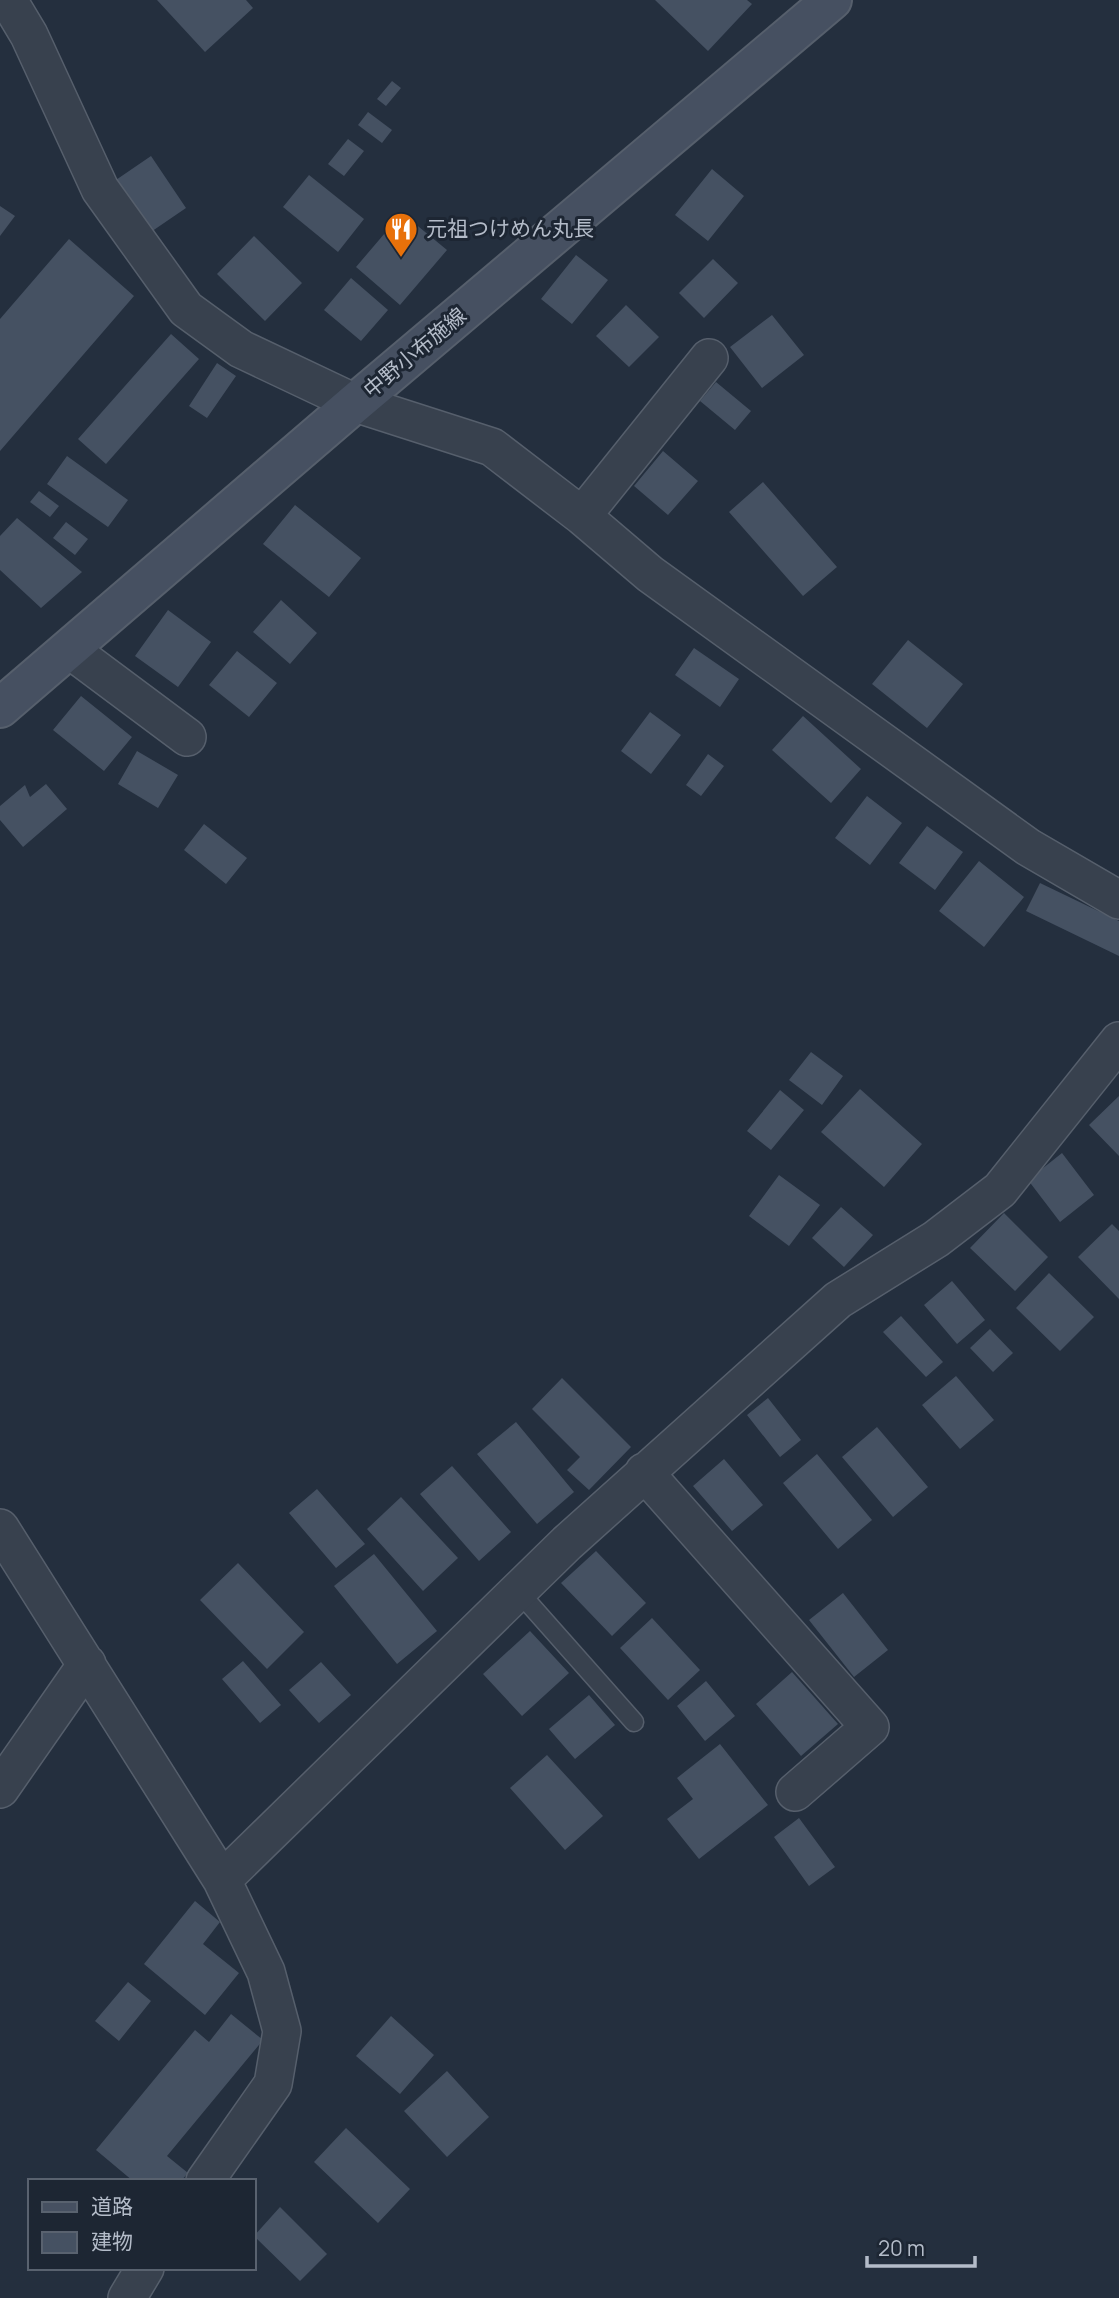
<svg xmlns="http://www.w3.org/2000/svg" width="1119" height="2298" font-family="Manrope,'Noto Sans JP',sans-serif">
<rect width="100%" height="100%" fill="#242f3e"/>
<path fill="#455162" d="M157,0H246L253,8L205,52Z
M655,0H747L752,4L708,51Z
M392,81L401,88L386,106L377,99Z
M368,112L392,130L382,143L358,125Z
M348,139L364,151L344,176L328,164Z
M151,156L186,208L145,236L110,184Z
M712,169L744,196L708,241L675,215Z
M309,175L364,219L338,252L283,207Z
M0,206L15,216L0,236Z
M402,213L447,250L400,305L356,267Z
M254,236L302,283L265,321L217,274Z
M69,239L134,296L0,451V319Z
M576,255L608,280L572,324L541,299Z
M713,259L738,283L704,318L679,293Z
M351,278L388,310L361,341L324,310Z
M626,305L659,337L629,367L596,336Z
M772,315L804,355L762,388L730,347Z
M171,334L199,359L106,464L78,439Z
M217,363L236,376L207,418L189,406Z
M716,382L751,411L735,430L700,401Z
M663,451L698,481L668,515L634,486Z
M67,456L128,500L108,527L47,484Z
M763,482L837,567L803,596L729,512Z
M39,491L59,506L50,517L30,502Z
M295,505L361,558L329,597L263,544Z
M17,518L82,572L41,608L0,570V536Z
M66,522L88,539L75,555L53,538Z
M281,600L317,633L290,664L253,632Z
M168,610L211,642L178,687L135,656Z
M908,640L963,684L927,728L872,684Z
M694,648L739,679L720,707L675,675Z
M237,651L277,683L249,717L209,685Z
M81,696L132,737L104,771L53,730Z
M650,712L681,735L651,774L621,751Z
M803,716L861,769L831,803L772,750Z
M137,751L178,775L158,808L118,784Z
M708,754L724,766L701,796L686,785Z
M46,784L67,809L23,847L0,820V806L25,785L30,797Z
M867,796L902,823L870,865L835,838Z
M204,824L247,858L226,884L184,850Z
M927,826L963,852L935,890L899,863Z
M979,861L1024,897L984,947L939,911Z
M1040,883L1119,921V956L1026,911Z
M811,1052L843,1076L822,1105L789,1080Z
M860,1089L922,1144L884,1187L821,1132Z
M780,1090L804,1110L771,1150L747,1131Z
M1119,1096V1156L1089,1125Z
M1062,1153L1094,1195L1060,1222L1028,1180Z
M779,1175L820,1205L789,1246L749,1216Z
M841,1207L873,1235L844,1267L812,1238Z
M1004,1213L1048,1257L1015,1291L970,1248Z
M1112,1224L1119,1231V1299L1078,1257Z
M1049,1273L1094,1317L1060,1351L1016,1308Z
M952,1281L985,1320L957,1344L924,1305Z
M901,1316L943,1362L926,1377L883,1332Z
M990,1329L1013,1353L993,1372L970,1348Z
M956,1376L994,1420L960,1449L922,1405Z
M562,1378L631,1447L589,1490L567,1470L580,1457L532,1409Z
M768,1398L801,1440L780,1457L747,1415Z
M516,1422L574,1492L537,1524L477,1454Z
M877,1427L928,1487L893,1517L842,1457Z
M817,1454L872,1520L838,1549L783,1483Z
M724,1459L763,1505L732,1531L693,1486Z
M452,1466L511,1532L479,1561L420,1494Z
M317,1489L365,1544L336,1568L289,1513Z
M401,1497L458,1558L423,1591L367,1529Z
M596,1551L646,1603L612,1636L561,1583Z
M374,1554L437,1631L397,1664L334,1586Z
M238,1563L304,1632L267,1669L200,1600Z
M843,1593L888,1650L854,1677L809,1620Z
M652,1618L700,1670L668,1700L620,1648Z
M530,1631L569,1673L522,1716L483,1674Z
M243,1661L281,1705L260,1723L222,1679Z
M321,1662L351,1695L319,1723L289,1690Z
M792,1672L838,1724L801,1756L756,1704Z
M706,1681L735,1716L705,1741L677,1706Z
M589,1695L615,1725L575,1759L549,1729Z
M720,1744L768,1805L699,1859L667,1819L693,1799L677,1778Z
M547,1755L603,1816L565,1850L510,1788Z
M799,1818L835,1867L809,1886L774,1837Z
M195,1901L220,1922L203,1944L239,1973L205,2015L144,1964Z
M128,1982L151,2001L119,2041L95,2021Z
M231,2014L263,2040L167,2156L188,2173L181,2181H133L96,2150L195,2030L209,2042Z
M391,2016L434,2055L400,2094L356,2056Z
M447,2071L489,2117L447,2157L404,2111Z
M346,2128L410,2189L378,2223L314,2162Z
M280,2207L327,2254L300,2281L254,2236Z"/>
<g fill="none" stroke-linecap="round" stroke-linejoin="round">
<defs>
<path id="lane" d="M518,1591L634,1722"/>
<path id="street" d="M8,0L29,35L100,189L186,309L241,349L355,403L492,447L582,516L650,574L1028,847L1119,900
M582,516L709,358
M69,649L187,737
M644,1472L870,1727L795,1792
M0,1528L222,1880L266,1972L282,2031L273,2084L205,2181
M0,1789L87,1664
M222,1880L567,1543L838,1300L936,1239L1000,1190L1119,1041
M127,2298L145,2268"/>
<path id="secondary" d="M0,708L355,403L832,0"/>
</defs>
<use href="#lane" stroke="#565f6c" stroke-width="21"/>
<use href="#street" stroke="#565f6c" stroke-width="40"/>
<use href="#secondary" stroke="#565f6c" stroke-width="42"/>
<use href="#lane" stroke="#38414e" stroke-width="18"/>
<use href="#street" stroke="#38414e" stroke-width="37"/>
<use href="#secondary" stroke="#465061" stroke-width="38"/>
</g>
<defs>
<symbol id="restaurant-pin" viewBox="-11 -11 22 30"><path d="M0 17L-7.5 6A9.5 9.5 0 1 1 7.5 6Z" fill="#e8710a" stroke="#1d2633"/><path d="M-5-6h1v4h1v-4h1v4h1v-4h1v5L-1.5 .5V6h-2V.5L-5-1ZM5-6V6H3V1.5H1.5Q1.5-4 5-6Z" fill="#fff"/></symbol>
</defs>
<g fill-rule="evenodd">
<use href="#restaurant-pin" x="382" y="210" width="38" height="52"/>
</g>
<g text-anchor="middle" stroke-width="6" stroke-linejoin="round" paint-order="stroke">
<g font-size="21" fill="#b4bcc9" stroke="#1d2633" text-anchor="start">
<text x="426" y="236">元祖つけめん丸長</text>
</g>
<g font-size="21" fill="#b4bcc9" stroke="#1d2633">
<text transform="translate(415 353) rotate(-40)" y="7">中野小布施線</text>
</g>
</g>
<rect x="28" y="2179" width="228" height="91" fill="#1d2633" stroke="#59626f" stroke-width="2"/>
<rect x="42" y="2202" width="35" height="10" fill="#465061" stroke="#59626f" stroke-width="2"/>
<text x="91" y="2214" font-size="21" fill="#b4bcc9">道路</text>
<rect x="42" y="2232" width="35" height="21" fill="#455162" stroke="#59626f" stroke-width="2"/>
<text x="91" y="2249" font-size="21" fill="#b4bcc9">建物</text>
<path d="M867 2256v10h108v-10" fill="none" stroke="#b4bcc9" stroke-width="3.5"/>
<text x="878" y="2256" font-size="21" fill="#b4bcc9" stroke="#1d2633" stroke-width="5" paint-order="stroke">20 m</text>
</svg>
